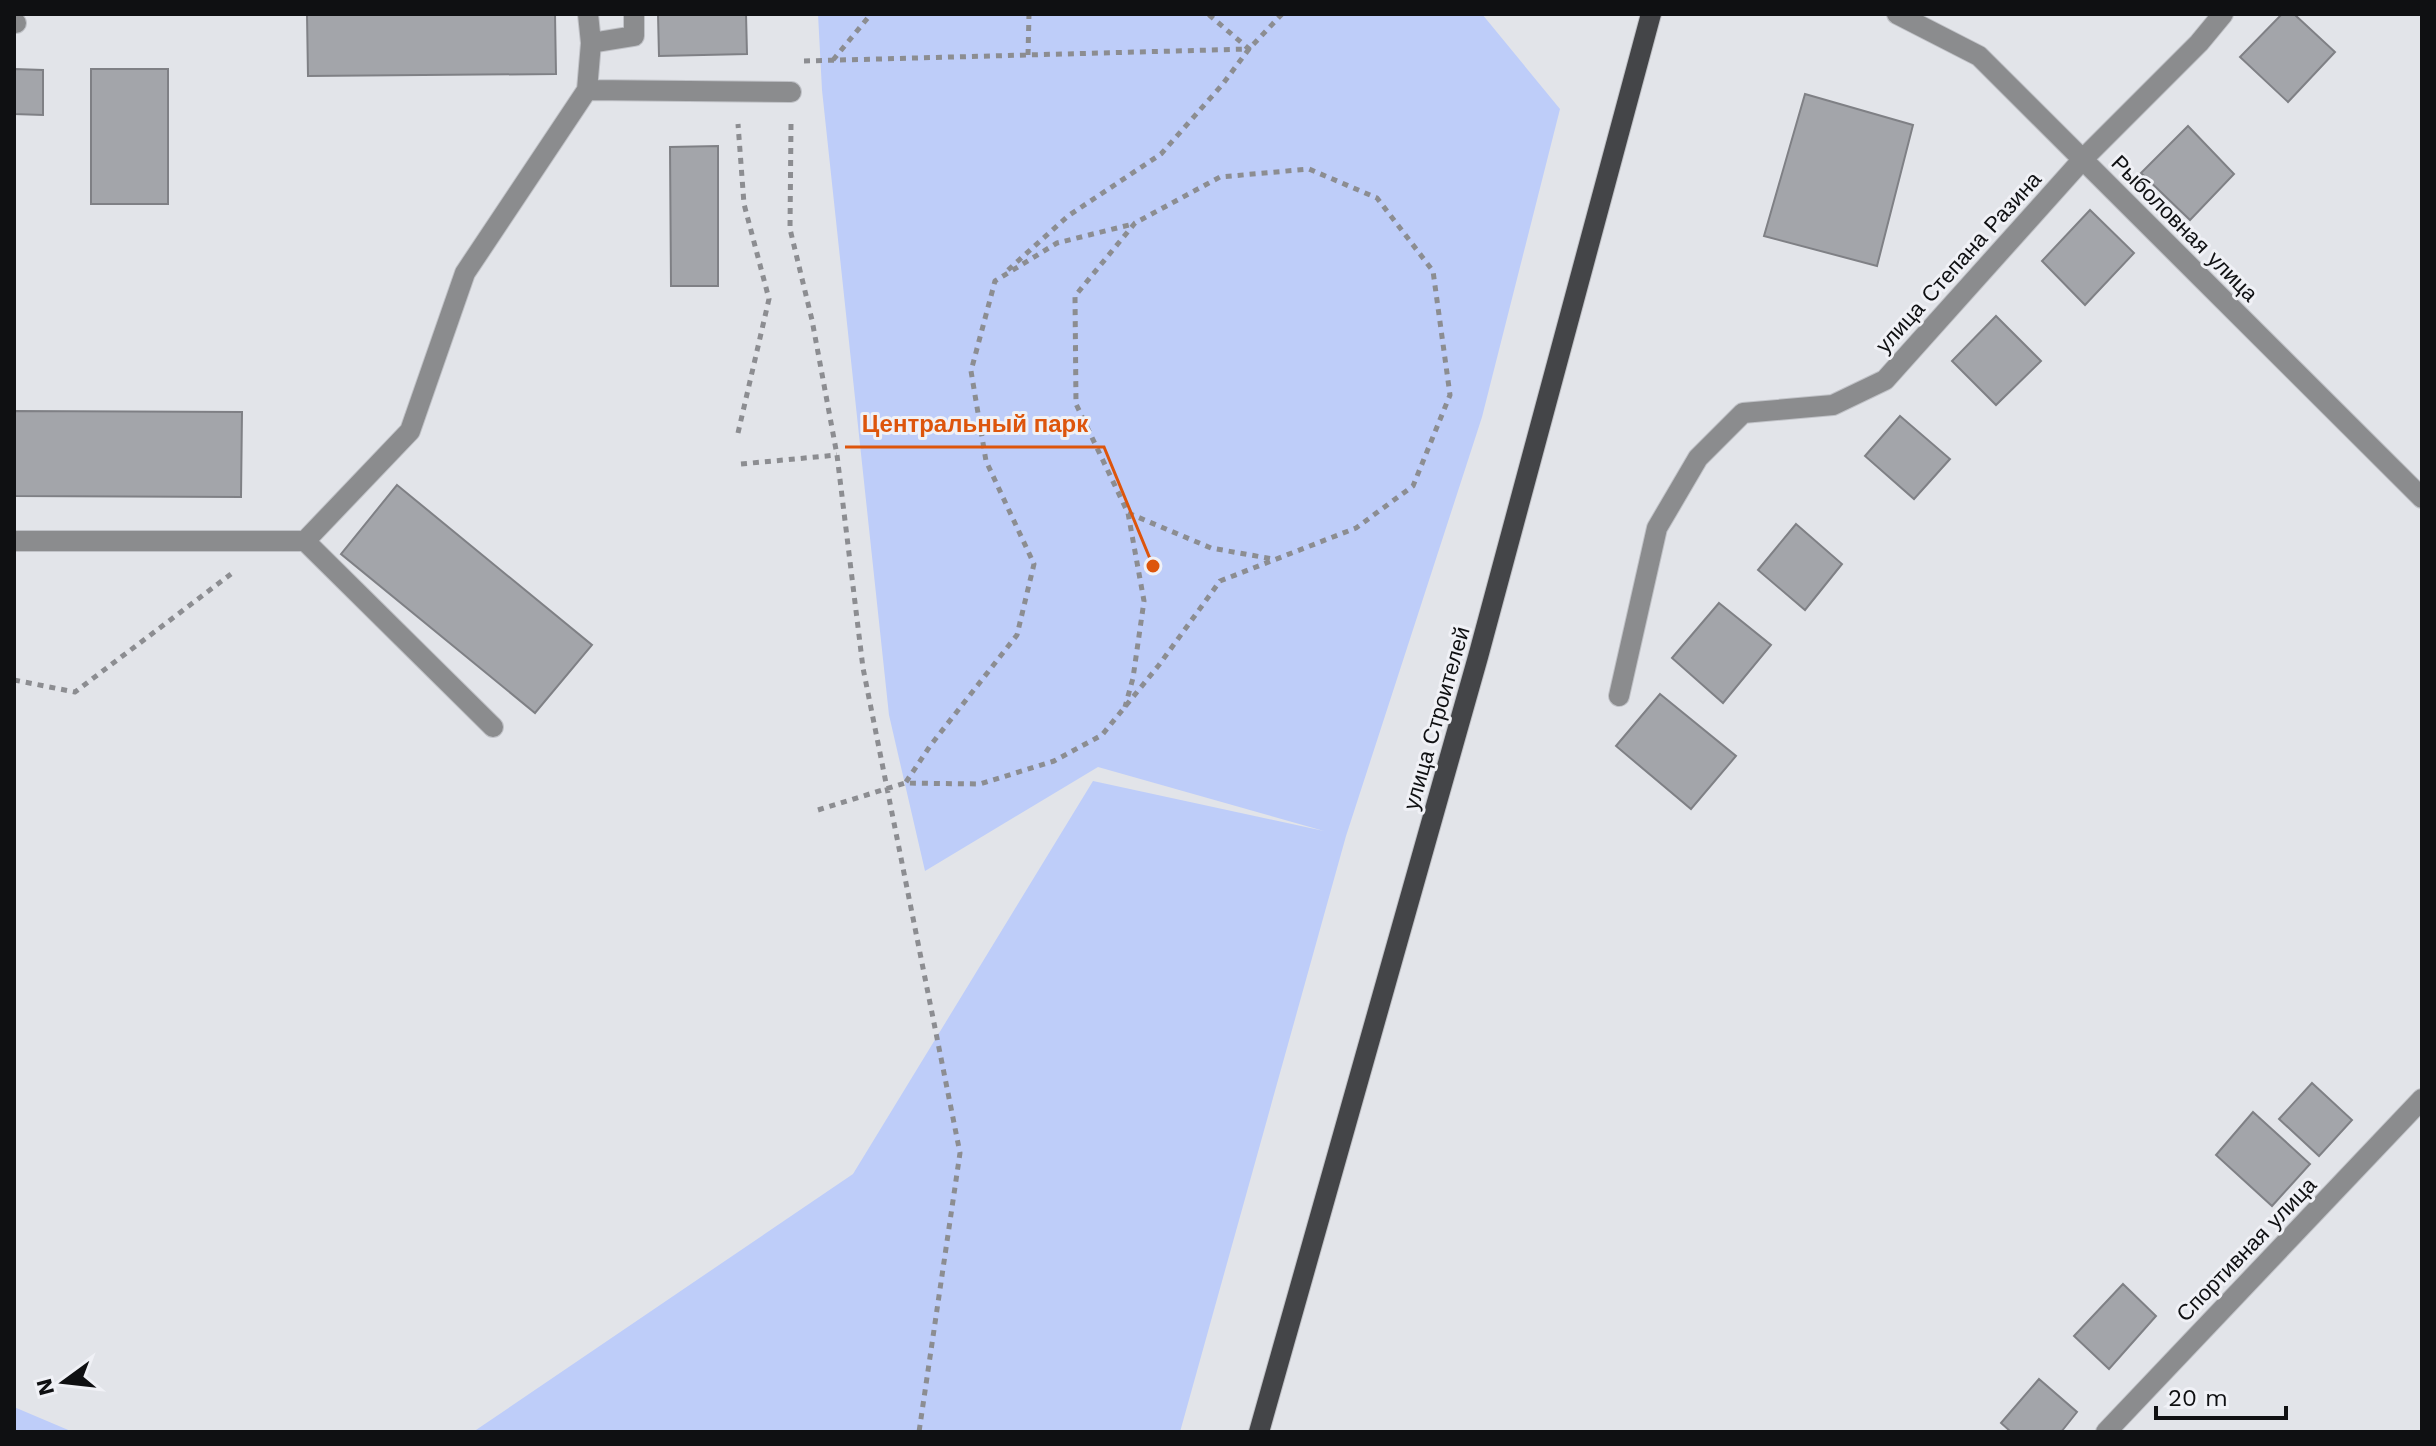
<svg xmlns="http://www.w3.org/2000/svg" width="2436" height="1446" font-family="'Work Sans',sans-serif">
<rect width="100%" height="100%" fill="#e2e4e9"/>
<path fill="#becdf9" d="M818,14H1482L1560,109L1482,417L1346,836L1180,1432H473L853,1174L1093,781L1324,831L1098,767L925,871L889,715L822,90Z
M14,1407L73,1432H14Z"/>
<path fill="#a3a5aa" stroke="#7f8085" stroke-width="2" d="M307,14H555L556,74L308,76Z
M658,14H746L747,54L659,56Z
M2282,14H2294L2335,52L2288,102L2240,57Z
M14,69L43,70V115L14,114Z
M91,69H168V204H91Z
M1805,94L1913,125L1877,266L1764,236Z
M2188,126L2234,174L2190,220L2141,173Z
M718,146V286H671L670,147Z
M2090,210L2134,253L2085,305L2042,261Z
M1996,316L2041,361L1996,405L1952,361Z
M14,411L242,412L241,497L14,496Z
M1900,416L1950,459L1914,499L1865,456Z
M397,485L592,645L535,713L341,554Z
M1796,524L1842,564L1805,610L1758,570Z
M1719,603L1771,645L1723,703L1672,658Z
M1660,694L1736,756L1691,809L1616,746Z
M2312,1083L2352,1120L2319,1156L2279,1119Z
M2253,1112L2310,1164L2272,1206L2216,1155Z
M2123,1284L2156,1316L2109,1369L2074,1336Z
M2039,1379L2077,1412L2061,1432H2011L2001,1423Z"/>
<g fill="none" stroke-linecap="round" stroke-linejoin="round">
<defs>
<path id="minor" d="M1897,14L1979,56L2422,498
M14,23H16
M591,43L634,36V14
M587,90L591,43L588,14
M14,541H305L410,431L465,273L587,90L791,92
M305,541L493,727
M1619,696L1657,528L1698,458L1743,413L1833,405L1885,380L2083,159L2199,43L2223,14
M2106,1432L2422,1099"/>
<path id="major" d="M1259,1432L1478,657L1651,14"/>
</defs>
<use href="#minor" stroke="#c0c2c7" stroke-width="22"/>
<use href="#major" stroke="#c0c2c7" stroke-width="22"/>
<path stroke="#8c8d91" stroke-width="5" stroke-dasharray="6 6" stroke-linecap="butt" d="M1028,55L1029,14
M833,60L871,14
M804,61L1249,49L1208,14
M791,124L790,229L812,320L837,455L863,668L960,1153L919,1432
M1008,270L1068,216L1161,154L1222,85L1249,49L1282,14
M738,433L769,299L744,204L738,124
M741,464L837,455
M1128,513L1211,548L1273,559
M14,680L75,692L231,574
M906,782L930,746L1017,635L1034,564L986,461L971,371L995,281L1057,243L1133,224
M818,810L905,783L980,784L1054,761L1102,735L1159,665L1220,581L1356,528L1413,486L1450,395L1433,271L1377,198L1309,169L1220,177L1135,223L1075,296L1076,404L1128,513L1144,601L1133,678L1125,707"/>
<use href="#minor" stroke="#8b8c8e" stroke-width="20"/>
<use href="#major" stroke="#444548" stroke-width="20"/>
</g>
<g text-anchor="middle" stroke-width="6" stroke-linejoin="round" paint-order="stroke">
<g font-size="22" fill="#0f1012" stroke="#f0f1f6">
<text transform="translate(2185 228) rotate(45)" y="8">Рыболовная улица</text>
<text transform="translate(1958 262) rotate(-48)" y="8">улица Степана Разина</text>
<text transform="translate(1436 718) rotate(-74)" y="8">улица Строителей</text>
<text transform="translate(2246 1249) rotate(-46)" y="8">Спортивная улица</text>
</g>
</g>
<path fill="none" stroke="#dd550c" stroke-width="3" d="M1153 566L1104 447H845"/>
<circle fill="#dd550c" stroke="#f0f1f6" stroke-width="3" cx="1153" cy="566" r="8"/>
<g font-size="24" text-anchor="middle" font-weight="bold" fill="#dd550c" stroke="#f0f1f6" stroke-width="6" stroke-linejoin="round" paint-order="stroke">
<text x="975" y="432">Центральный парк</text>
</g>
<rect width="2436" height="1446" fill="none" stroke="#0f1012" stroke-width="32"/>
<g transform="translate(64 1382) rotate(255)" stroke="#f0f1f6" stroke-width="6" paint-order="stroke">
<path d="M0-6L14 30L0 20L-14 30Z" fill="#0f1012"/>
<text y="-12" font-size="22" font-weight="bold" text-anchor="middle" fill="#0f1012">N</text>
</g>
<path d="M2156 1406v12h130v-12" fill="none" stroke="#0f1012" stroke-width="4"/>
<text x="2168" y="1406" font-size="24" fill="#0f1012" stroke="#f0f1f6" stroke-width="6" paint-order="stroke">20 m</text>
</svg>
